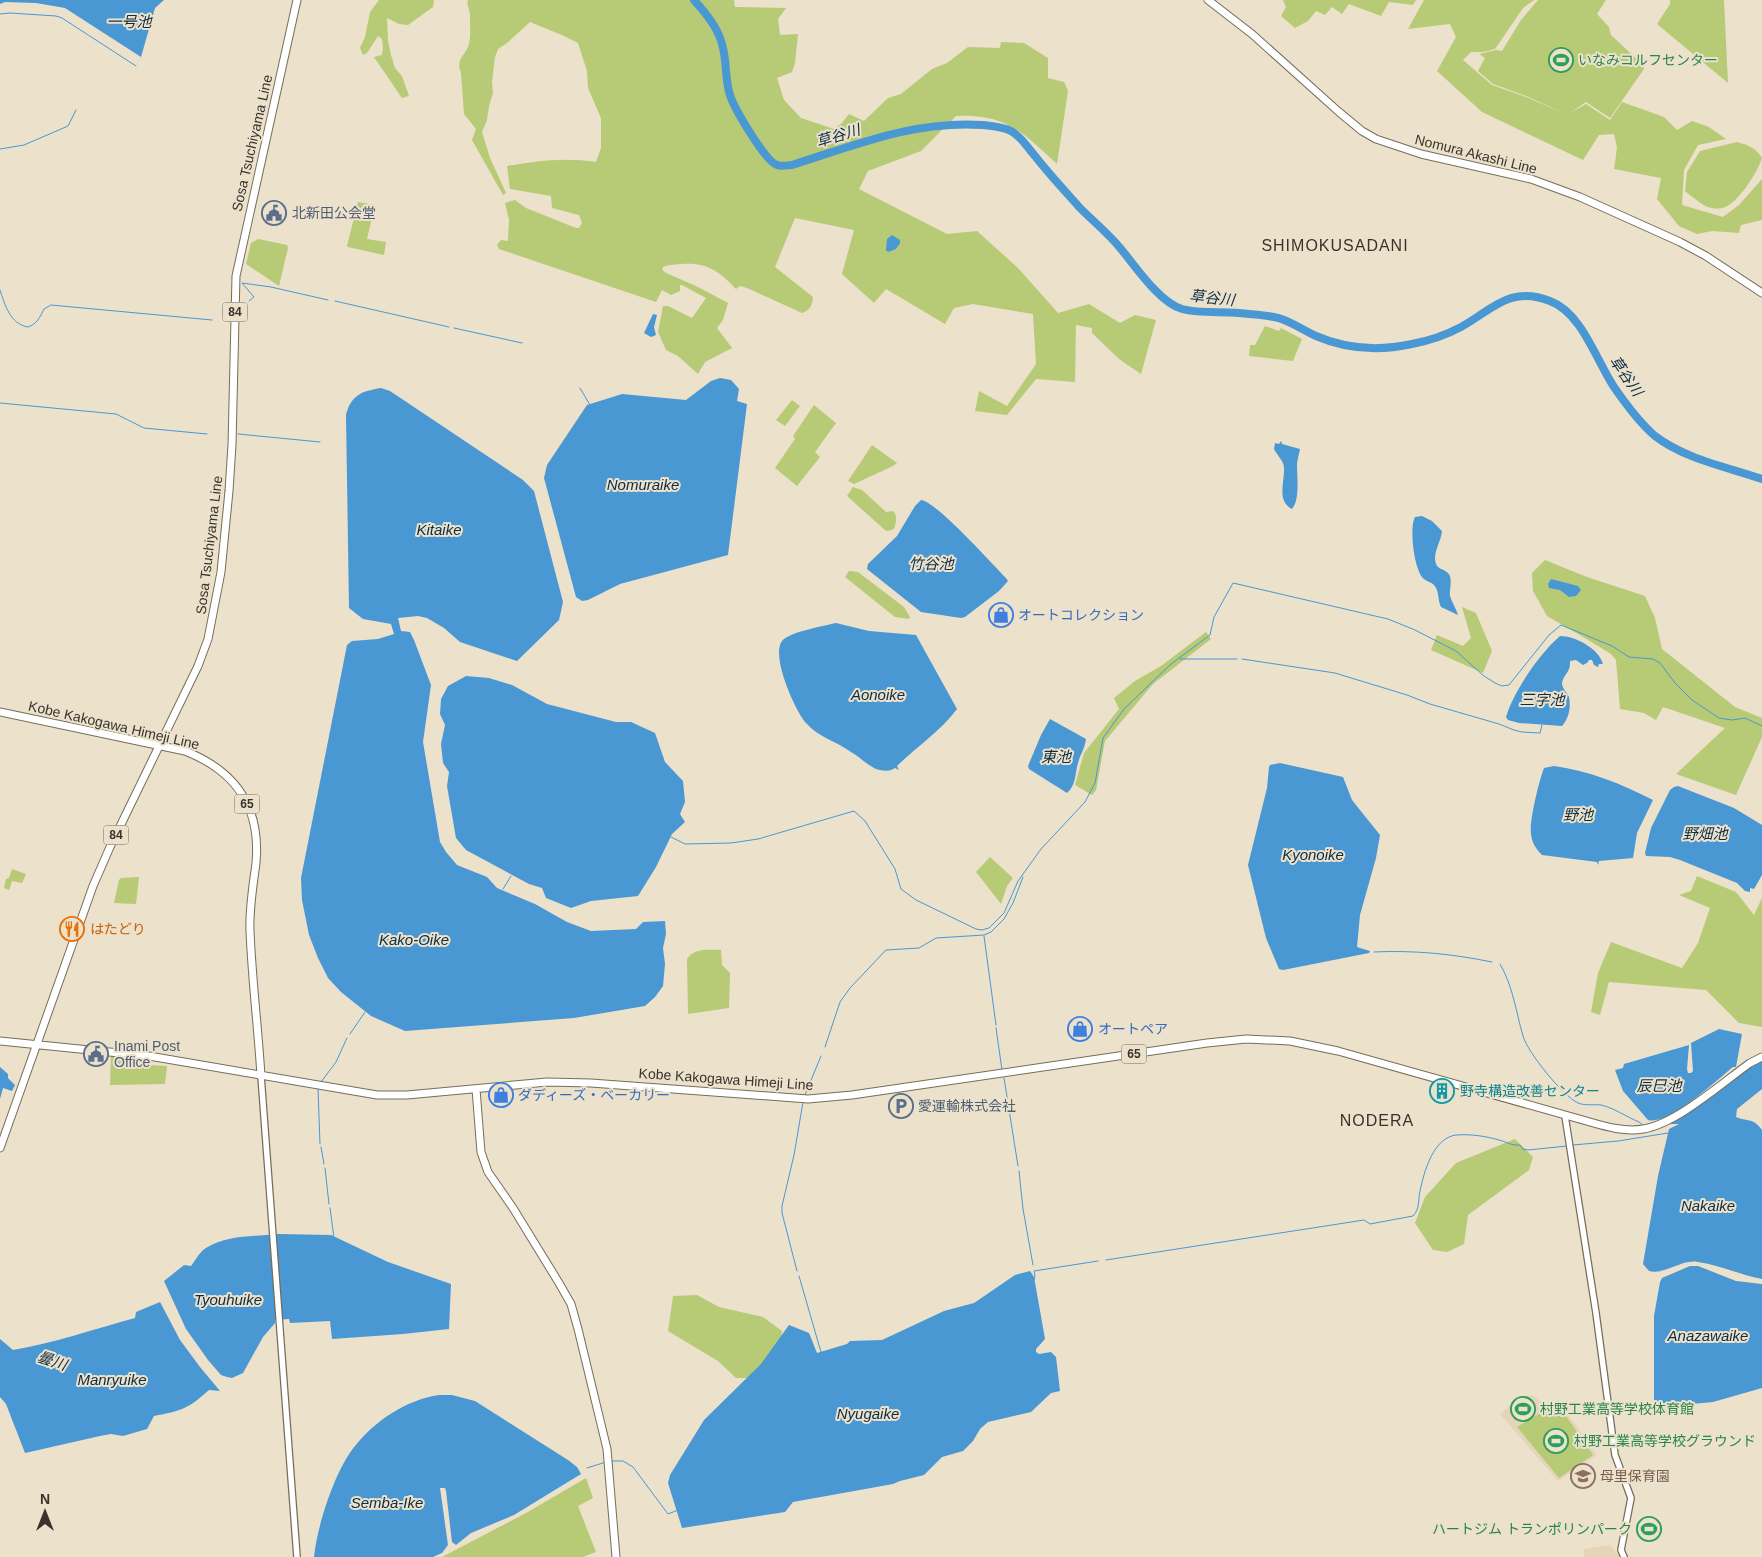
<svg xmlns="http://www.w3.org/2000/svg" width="1762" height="1557" font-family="Arial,'Noto Sans JP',sans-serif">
<rect width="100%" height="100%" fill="#ece1cb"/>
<path fill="#e4d5b9" d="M1532,1395L1547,1406L1558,1400L1597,1455L1558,1481L1500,1414L1509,1406Z
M1610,1545L1620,1557H1584V1549Z"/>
<path fill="#b7ca76" d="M379,0H434L433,7L408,25L399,24L387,18L388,41L391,55L395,68L402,76L409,96L402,98L374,57L382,55L383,48L382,39L378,36L367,53L363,55L360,48L365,37L370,12Z
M468,0H734L735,7L786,8L778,19L780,35L798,34L795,63L792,72L777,78L784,100L801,118L834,129L842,123L849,114L864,121L888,98L901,94L932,69L947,63L968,47L1000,48L1001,42L1024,43L1048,58V78L1064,82L1068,91L1057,164C1022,132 1007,114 956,116L921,151L868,171L859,189L947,234L977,231L1018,268L1058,313L1089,304L1120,323L1135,315L1156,320L1141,374L1119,359L1092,333V328L1076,325L1075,382L1036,379L1007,415L975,411L979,391L1007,406L1036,364L1033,314L973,304L954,308L945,324L886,289L874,303L842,274L854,230L795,218L775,267L813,297C813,303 810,311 802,313L747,288L740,286L736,289C719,271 707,262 681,264C674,265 667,264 662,268L664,272L698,287L728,303L723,320L717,328L732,348L705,362L698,374L678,356L666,350L658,332L663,306H668L692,318L706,298L682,285H680V291L671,295L662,290L656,302L499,249L497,245L501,240L508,241L509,220L505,203L515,200L526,208L576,228H579L582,223L579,215L552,208L551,196L510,189L507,166C537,161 565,157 596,162L601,148V118L588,88L587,71L578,43L564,36L530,22L507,43L498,49L495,57L492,82L493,93L489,106L487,120L482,132L490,158L506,193L503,195L472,140L476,129L464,114L461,73C455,59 466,55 469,44C471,35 470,24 470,15C470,9 466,6 468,0Z
M1283,0H1416L1413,5L1389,2L1381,16L1349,4L1342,14L1332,7L1325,15L1316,11L1308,21L1295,28L1281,16L1286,7Z
M1424,0H1534L1523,8L1495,49L1483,52H1471L1463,60L1492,85L1526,97L1568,115L1526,96L1493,84L1478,71L1485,58L1479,54L1496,50L1502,51L1521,20L1538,0H1606L1597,14L1609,27L1611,35L1643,65L1644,69L1610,118L1586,102L1570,113L1586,104L1610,120L1622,102L1664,117L1677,130L1692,121L1709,127L1726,139L1698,145L1684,170L1682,205L1723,217L1739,205L1762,179V220L1741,225L1739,233L1712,231L1697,234L1679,226L1657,199L1661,178L1614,169L1617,148L1614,134L1599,135L1583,160L1482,112L1437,71L1456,37L1450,24L1408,29Z
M1670,0H1724L1728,83L1657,24L1670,4Z
M1737,142C1748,145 1756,148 1762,158C1758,171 1740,200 1727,206C1723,209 1716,209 1712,208C1703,207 1692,196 1685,191L1687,172L1700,151Z
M358,202L375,205L367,239L386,242L384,255L348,247L347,246Z
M258,239L287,245L288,248L279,286L246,264L251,243Z
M1265,326L1279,331L1281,328L1302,339L1293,361L1249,356L1250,345H1255Z
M792,400L800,406L785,426L776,420Z
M814,405L836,423L815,452L820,457L797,486L775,468L795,439L793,436Z
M872,445L897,463L893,466L854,484L848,481Z
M853,487L862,490L886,512L893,511C898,516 896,523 894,529L888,531L885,530L847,496Z
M1545,560L1587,577L1645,596L1655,618L1662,649L1735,707L1762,718V737L1736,795L1676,774L1725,728L1663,707L1656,720L1644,713L1620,709L1616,660L1611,654L1585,638L1547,616L1533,591L1532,573Z
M849,571L858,572L904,607L910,617L909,619L895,617L845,577Z
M1462,607L1476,613L1492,651L1483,673L1431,650L1437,635L1463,646L1471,638Z
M1206,632L1211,639L1153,684L1105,741L1096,790L1092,795L1075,785L1084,753L1119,709L1114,698L1135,681L1161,666Z
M990,857L1013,878L1007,886L1001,904L976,872Z
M12,869L26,874L22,883L12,881L9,890L4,888L6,879L9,878Z
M1697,876L1736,892L1754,915L1762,898V1027L1739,1023L1706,990L1609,982L1600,1015L1591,1012L1598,973L1611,942L1682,968L1698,943L1710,908L1679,895L1691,891Z
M139,877L136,904L114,903L119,880L121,878Z
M721,950L722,965L730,973L729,1008L688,1014L687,959C694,948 709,950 721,950Z
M111,1055L147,1058L148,1065L167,1066L165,1084L110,1085Z
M1515,1139L1533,1157L1529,1170L1468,1215L1464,1244L1447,1252L1433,1250L1415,1223L1425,1197L1456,1163Z
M697,1295L719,1307L763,1317L782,1331L780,1356L751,1378H736L718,1361L668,1331L673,1296Z
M1557,1403L1593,1455L1559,1478L1517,1427Z
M586,1478L593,1498L578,1506L596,1552L583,1557H442L526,1513Z"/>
<path fill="#4997d3" d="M0,0H164L155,8L141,57L65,8L36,3L5,2L0,4Z
M892,235L900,240V243L896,249L888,252L886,250L887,239Z
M653,314L657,315L654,327L656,335L651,337L644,333Z
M720,378L731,380L739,389L737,401L747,404L728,555L620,584L588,600L582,601L576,597L544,478L547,465L587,405L622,394L686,400L711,381Z
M381,388L390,391L523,480L534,491L563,602L559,620L517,661L460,642L444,628L427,618L418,616L398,618L401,631L410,632L414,640L431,685L423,742L440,842L446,852L457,865L487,877L497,888L535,904L567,922L591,931L636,929L643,922L665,921L666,934L663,948L665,964L663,986L655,997L645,1006L574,1018L405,1031L371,1016L341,992L328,978L318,958L309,935L302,900L301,878L347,645L352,641L378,639L394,634L391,624L363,619L349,608L346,415C351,395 362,391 381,388Z
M1281,441L1282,444L1300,449C1299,455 1297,460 1297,465C1297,477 1300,500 1292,509C1276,501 1285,481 1284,467C1283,460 1277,455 1274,449L1275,443L1279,444Z
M921,500C937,502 991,563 1006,578L1008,581L999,591L965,617L961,618L921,612L867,569L868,564L897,536L915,506Z
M1422,516L1432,521L1442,531C1441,541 1435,549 1435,559C1436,572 1446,567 1450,576C1452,584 1449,590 1450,596C1452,602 1456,609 1458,615L1441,607C1438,601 1439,594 1436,588C1433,582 1429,583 1424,579C1414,571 1409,528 1415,517Z
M1551,579L1578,586L1581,590L1576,596L1569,597L1560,590L1549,588L1548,584Z
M836,623L869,631L916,635L957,709C939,733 917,746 897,766L899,770L895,768C889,772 883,771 876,769C867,765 860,757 851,752C836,741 818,737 806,723C795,711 768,651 784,639C795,631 823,626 836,623Z
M1560,636C1576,636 1599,649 1603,664H1599L1598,667L1594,665L1592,660H1589L1587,663L1583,665L1576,660L1570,661C1570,664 1570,666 1569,669C1567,674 1563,677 1562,683C1562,689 1567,692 1569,697C1571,707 1569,718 1562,726L1519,723L1508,720L1506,717C1514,691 1539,654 1560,636Z
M466,676L489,678L512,685L547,704L616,722H631L655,733L665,762L683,781L685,802L680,814L685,822L672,834L656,867L638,896L591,901L571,908L546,898L542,888L529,884L466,850L456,838L447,786L449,772L443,763L441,744L445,725L440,714L441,699L448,686Z
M1050,719L1086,739C1085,748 1080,755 1078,763C1075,773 1076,786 1067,793L1029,769L1028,766L1041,735Z
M1280,763L1343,777L1352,800L1380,835L1376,858L1360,915L1357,947L1370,951L1369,953L1283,970L1279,969L1266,938L1248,865L1267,788L1269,767L1270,765Z
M1554,766C1590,771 1622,784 1653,800L1637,833L1633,858L1599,861L1598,865L1597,862L1542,855C1536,849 1532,843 1531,834C1529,822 1539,781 1544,768Z
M1678,786L1734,808L1762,825V875L1754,889L1750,888V892L1745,891L1737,883L1680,860L1670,857L1646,856L1645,853L1651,828L1670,790L1674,787Z
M1719,1029L1742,1034L1736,1067H1733C1717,1080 1668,1126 1648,1120L1623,1091L1615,1070L1623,1068L1624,1064L1689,1045L1687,1069L1688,1073H1691L1693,1071L1691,1043Z
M1762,1061V1089L1737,1109L1736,1117C1747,1122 1753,1117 1762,1130V1279C1740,1275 1720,1265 1698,1262C1681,1259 1666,1275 1649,1271L1643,1264L1658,1176L1669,1129L1679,1124H1670L1739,1074Z
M0,1067L8,1074V1078L15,1085L12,1091L3,1088L0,1099Z
M279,1234L331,1235L388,1262L451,1284L449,1329L403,1334L332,1339L330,1321L290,1323L289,1319L275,1320V1323L263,1337L243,1373L232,1378L227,1377L221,1375L208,1360L186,1329L164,1281L184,1265L191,1266C195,1261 200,1251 206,1248C228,1234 254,1237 279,1234Z
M1690,1266H1698L1736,1281L1762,1284V1388L1713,1402L1660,1407L1654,1402V1316L1660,1282L1662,1278Z
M1030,1271L1034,1277L1045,1339L1036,1349V1352L1039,1354L1051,1352L1056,1357L1060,1391L1051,1393L1031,1412L988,1422L980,1429L973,1441L963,1451L942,1457L924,1475L900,1481L893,1484L793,1502L785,1512L682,1528L668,1483L670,1475L704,1420L761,1364L789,1325L809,1333L817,1353L847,1344L850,1341L882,1340L944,1311L974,1303L1015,1275Z
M160,1302L180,1340L200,1367L220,1391L209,1390C188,1409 181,1411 154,1416L147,1429L123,1436L111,1434L100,1436L25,1453L6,1404L0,1397V1339L13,1350C55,1343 94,1329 135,1318L136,1312Z
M439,1395H452L475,1401L568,1460L577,1467L581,1474L514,1515L471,1533L456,1545L452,1542L446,1491L445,1488H440L448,1545L442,1553L433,1557H314C317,1526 335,1470 355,1446C376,1420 406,1400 439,1395Z"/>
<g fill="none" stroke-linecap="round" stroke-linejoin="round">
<path stroke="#4997d3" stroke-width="1" d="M0,14L10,13L56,16L62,18L136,66
M0,149L24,145L68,126L76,110
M0,290C5,305 10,324 28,327C37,324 40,317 44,309L51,305L212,320
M249,301L254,297L242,283L271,287L328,300
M335,301L449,327
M454,328L522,343
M580,388L590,405
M0,403L116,414L144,428L207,434
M238,434L320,442
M1180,659H1237
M1242,659L1335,673L1407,695L1430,704L1499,724L1514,730L1522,732L1540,733L1542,725
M671,837L685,844L731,843L758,839L854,811L865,821L895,869L901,889L916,900L976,929L982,930L989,928L1004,913L1018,881L1041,849L1085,802L1095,783L1103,738L1124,709L1148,686L1171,664L1210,635L1214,617L1233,583L1388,619L1415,630L1456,651L1484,676L1495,683L1502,686L1509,685L1549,635L1561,625L1612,646L1629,657L1653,659L1660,663L1675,683L1692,700L1719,718L1732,720L1745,718L1762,726
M503,889L511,876
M984,936L996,1025
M1374,952C1414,950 1453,954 1492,962
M1500,964C1513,986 1516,1012 1523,1036C1528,1053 1563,1096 1578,1103C1585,1106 1594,1104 1601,1105C1614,1108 1627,1117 1639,1122L1644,1126
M996,1028L1002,1070
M350,1034L365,1012
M825,1047L840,1002L850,988L886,950L919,948L936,938L984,935L991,932L1004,919L1013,903L1023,877
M1004,1078L1018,1166
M321,1082L336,1062L347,1038
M318,1089L320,1144
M805,1095L821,1056
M1573,1145L1618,1141L1668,1133
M321,1147L324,1164
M325,1168L329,1204
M1019,1171L1023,1209L1033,1265
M330,1208L334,1238
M1106,1260L1364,1220L1370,1224L1413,1216C1420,1209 1418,1200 1420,1191C1424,1172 1433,1138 1456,1135C1471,1134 1485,1136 1499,1140C1507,1142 1512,1146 1520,1145L1523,1149L1528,1150L1567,1146
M797,1271L782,1213V1206L794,1155L803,1102
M799,1276L821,1352
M1034,1280L1035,1276L1034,1271L1098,1261
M612,1461H623L633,1467L668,1514L678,1510
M587,1468L606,1462"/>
<path stroke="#4997d3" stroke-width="8" d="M694,0C704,11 715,24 720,38C728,57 724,78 730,95C734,108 765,161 777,165C782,167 788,165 792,165C856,145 915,120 983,125C992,126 1004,127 1011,131C1022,137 1027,147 1035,156C1049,174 1065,191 1080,208C1094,222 1109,234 1121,249C1136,267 1160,303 1182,309C1201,314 1220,311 1239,313C1251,314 1263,315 1274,317C1288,319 1302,330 1316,336C1346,349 1380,351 1412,344C1428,341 1446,335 1461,327C1492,310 1510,285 1550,301C1582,313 1596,360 1614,387C1625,403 1641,424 1655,436C1685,459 1727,467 1762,479"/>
<defs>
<path id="minor" d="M261,1076L297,1557
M1565,1116L1596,1313L1615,1455L1631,1498L1621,1550L1624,1557"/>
<path id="major" d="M1208,0L1252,34L1339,112L1362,131L1376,139L1421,154L1531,179L1580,197L1680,242L1706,256L1762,293
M0,712L185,751C236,771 261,807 256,863C253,886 249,909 250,931C252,980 258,1027 261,1076
M0,1041L149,1056L377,1095H407L547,1082L591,1083L808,1099L852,1095L1207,1043L1246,1039L1290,1041L1338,1051L1590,1122C1607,1127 1625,1132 1643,1129C1676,1124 1722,1083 1750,1063L1762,1057
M476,1089L481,1152L488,1172L513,1208L559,1283L571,1304L578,1329L607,1449L616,1557
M0,1148L93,886L110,847L198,666L208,639L221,572L229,491L232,445L236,276L297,0"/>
</defs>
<use href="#minor" stroke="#766d59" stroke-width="8"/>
<use href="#major" stroke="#766d59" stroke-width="9"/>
<use href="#minor" stroke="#fff" stroke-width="5.5"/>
<use href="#major" stroke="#fff" stroke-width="7"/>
</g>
<defs>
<symbol id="stadium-ring" viewBox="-11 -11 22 22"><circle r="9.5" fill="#ece1cb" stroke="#2e9e5b" stroke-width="1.5"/><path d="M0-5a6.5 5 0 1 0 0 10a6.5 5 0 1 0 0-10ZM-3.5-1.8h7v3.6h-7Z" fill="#2e9e5b"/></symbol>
<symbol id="civic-ring" viewBox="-11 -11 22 22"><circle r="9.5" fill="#ece1cb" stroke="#5c6f8a" stroke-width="1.5"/><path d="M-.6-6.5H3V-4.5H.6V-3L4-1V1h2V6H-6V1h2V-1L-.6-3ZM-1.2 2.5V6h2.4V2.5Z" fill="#5c6f8a"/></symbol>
<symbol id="shop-ring" viewBox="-11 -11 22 22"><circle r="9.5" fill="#ece1cb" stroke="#3f7fe0" stroke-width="1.5"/><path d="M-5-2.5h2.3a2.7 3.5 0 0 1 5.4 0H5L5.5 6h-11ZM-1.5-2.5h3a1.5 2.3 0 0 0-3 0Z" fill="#3f7fe0"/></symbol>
<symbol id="restaurant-ring" viewBox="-11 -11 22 22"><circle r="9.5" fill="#ece1cb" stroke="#e8710a" stroke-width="1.5"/><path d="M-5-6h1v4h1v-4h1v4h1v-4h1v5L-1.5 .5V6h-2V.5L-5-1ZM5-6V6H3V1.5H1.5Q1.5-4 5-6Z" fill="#e8710a"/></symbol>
<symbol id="building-ring" viewBox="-11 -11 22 22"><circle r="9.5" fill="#ece1cb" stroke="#0f9aa8" stroke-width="1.5"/><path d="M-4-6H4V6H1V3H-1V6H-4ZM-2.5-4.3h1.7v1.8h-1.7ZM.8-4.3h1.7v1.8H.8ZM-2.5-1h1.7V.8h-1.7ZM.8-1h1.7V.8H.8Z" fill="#0f9aa8"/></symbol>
<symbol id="parking-ring" viewBox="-11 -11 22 22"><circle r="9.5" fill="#ece1cb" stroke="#5c6f8a" stroke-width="1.5"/><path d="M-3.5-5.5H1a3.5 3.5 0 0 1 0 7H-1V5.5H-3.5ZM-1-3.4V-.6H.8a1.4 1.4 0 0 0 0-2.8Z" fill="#5c6f8a"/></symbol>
<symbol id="school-ring" viewBox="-11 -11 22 22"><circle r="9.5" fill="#ece1cb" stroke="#8d6e63" stroke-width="1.5"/><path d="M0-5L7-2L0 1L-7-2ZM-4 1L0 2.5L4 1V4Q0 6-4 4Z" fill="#8d6e63"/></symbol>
</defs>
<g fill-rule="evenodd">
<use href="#stadium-ring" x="1547" y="46" width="28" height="28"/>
<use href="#civic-ring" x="260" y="199" width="28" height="28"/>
<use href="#shop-ring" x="987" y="601" width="28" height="28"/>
<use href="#restaurant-ring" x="58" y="915" width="28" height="28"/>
<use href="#shop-ring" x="1066" y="1015" width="28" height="28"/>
<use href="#civic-ring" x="82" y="1040" width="28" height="28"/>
<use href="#building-ring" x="1428" y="1077" width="28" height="28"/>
<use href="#shop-ring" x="487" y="1081" width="28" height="28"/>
<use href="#parking-ring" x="887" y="1092" width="28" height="28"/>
<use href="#stadium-ring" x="1509" y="1395" width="28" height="28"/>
<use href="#stadium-ring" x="1542" y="1427" width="28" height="28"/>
<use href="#school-ring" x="1569" y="1462" width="28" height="28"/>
<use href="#stadium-ring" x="1635" y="1515" width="28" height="28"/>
</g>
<g text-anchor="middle" stroke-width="4" stroke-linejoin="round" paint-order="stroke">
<g fill="#ece1cb" stroke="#6e685b" stroke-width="1">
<rect x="222.5" y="302.5" width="25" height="19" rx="4"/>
<rect x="234.5" y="794.5" width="25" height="19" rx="4"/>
<rect x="103.5" y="825.5" width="25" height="19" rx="4"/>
<rect x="1121.5" y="1044.5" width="25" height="19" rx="4"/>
</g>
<g font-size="12" font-weight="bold" fill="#38342b">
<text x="235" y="316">84</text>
<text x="247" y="808">65</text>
<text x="116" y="839">84</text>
<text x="1134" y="1058">65</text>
</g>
<g font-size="14" fill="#27864d" stroke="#ece1cb" text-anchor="start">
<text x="1578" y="65">いなみコルフセンター</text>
<text x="1540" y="1414">村野工業高等学校体育館</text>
<text x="1574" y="1446">村野工業高等学校グラウンド</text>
<text x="1632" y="1534" text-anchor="end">ハートジム トランポリンパーク</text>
</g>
<g font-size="14" fill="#38342b" stroke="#ece1cb">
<text transform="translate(252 143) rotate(-77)" y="5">Sosa Tsuchiyama Line</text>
<text transform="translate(1476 154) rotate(14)" y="5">Nomura Akashi Line</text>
<text transform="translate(209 545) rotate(-83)" y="5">Sosa Tsuchiyama Line</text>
<text transform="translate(114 725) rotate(13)" y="5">Kobe Kakogawa Himeji Line</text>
<text transform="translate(726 1079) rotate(4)" y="5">Kobe Kakogawa Himeji Line</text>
</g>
<g font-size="14" fill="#4e5e75" stroke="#ece1cb" text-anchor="start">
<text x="292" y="218">北新田公会堂</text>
<text x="114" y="1051">Inami Post<tspan x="114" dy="16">Office</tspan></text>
<text x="918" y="1111">愛運輸株式会社</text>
</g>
<g font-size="14" fill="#366cbe" stroke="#ece1cb" text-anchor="start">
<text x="1018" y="620">オートコレクション</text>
<text x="1098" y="1034">オートペア</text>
<text x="518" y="1100">ダディーズ・ベーカリー</text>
</g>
<g font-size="14" fill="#c56008" stroke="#ece1cb" text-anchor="start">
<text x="90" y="934">はたどり</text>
</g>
<g font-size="14" fill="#0d838f" stroke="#ece1cb" text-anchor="start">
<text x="1460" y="1096">野寺構造改善センター</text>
</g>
<g font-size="14" fill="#785e54" stroke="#ece1cb" text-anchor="start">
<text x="1600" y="1481">母里保育園</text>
</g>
<g font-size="15" font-style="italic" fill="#0a2c44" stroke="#ece1cb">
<text x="129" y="27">一号池</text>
<text transform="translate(838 136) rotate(-17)" y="5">草谷川</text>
<text transform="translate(1212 298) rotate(6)" y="5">草谷川</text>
<text transform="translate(1626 376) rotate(55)" y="5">草谷川</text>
<text x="643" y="490">Nomuraike</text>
<text x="439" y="535">Kitaike</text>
<text x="931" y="569">竹谷池</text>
<text x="878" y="700">Aonoike</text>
<text x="1542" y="705">三字池</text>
<text x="1056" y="762">東池</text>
<text x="1578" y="820">野池</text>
<text x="1705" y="839">野畑池</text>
<text x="1313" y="860">Kyonoike</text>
<text x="414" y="945">Kako-Oike</text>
<text x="1659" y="1091">辰巳池</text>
<text x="1708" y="1211">Nakaike</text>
<text x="228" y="1305">Tyouhuike</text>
<text x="1708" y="1341">Anazawaike</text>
<text transform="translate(52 1361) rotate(18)" y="5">曇川</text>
<text x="112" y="1385">Manryuike</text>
<text x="868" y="1419">Nyugaike</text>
<text x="387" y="1508">Semba-Ike</text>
</g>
<g font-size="16" letter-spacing="1" fill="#38342b" stroke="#ece1cb">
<text x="1335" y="251">SHIMOKUSADANI</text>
<text x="1377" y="1126">NODERA</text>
</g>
</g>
<g transform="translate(45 1512)" stroke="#ece1cb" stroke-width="4" paint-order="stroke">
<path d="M0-4L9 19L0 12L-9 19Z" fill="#38342b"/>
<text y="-8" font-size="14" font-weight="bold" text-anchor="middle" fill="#38342b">N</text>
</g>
</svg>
